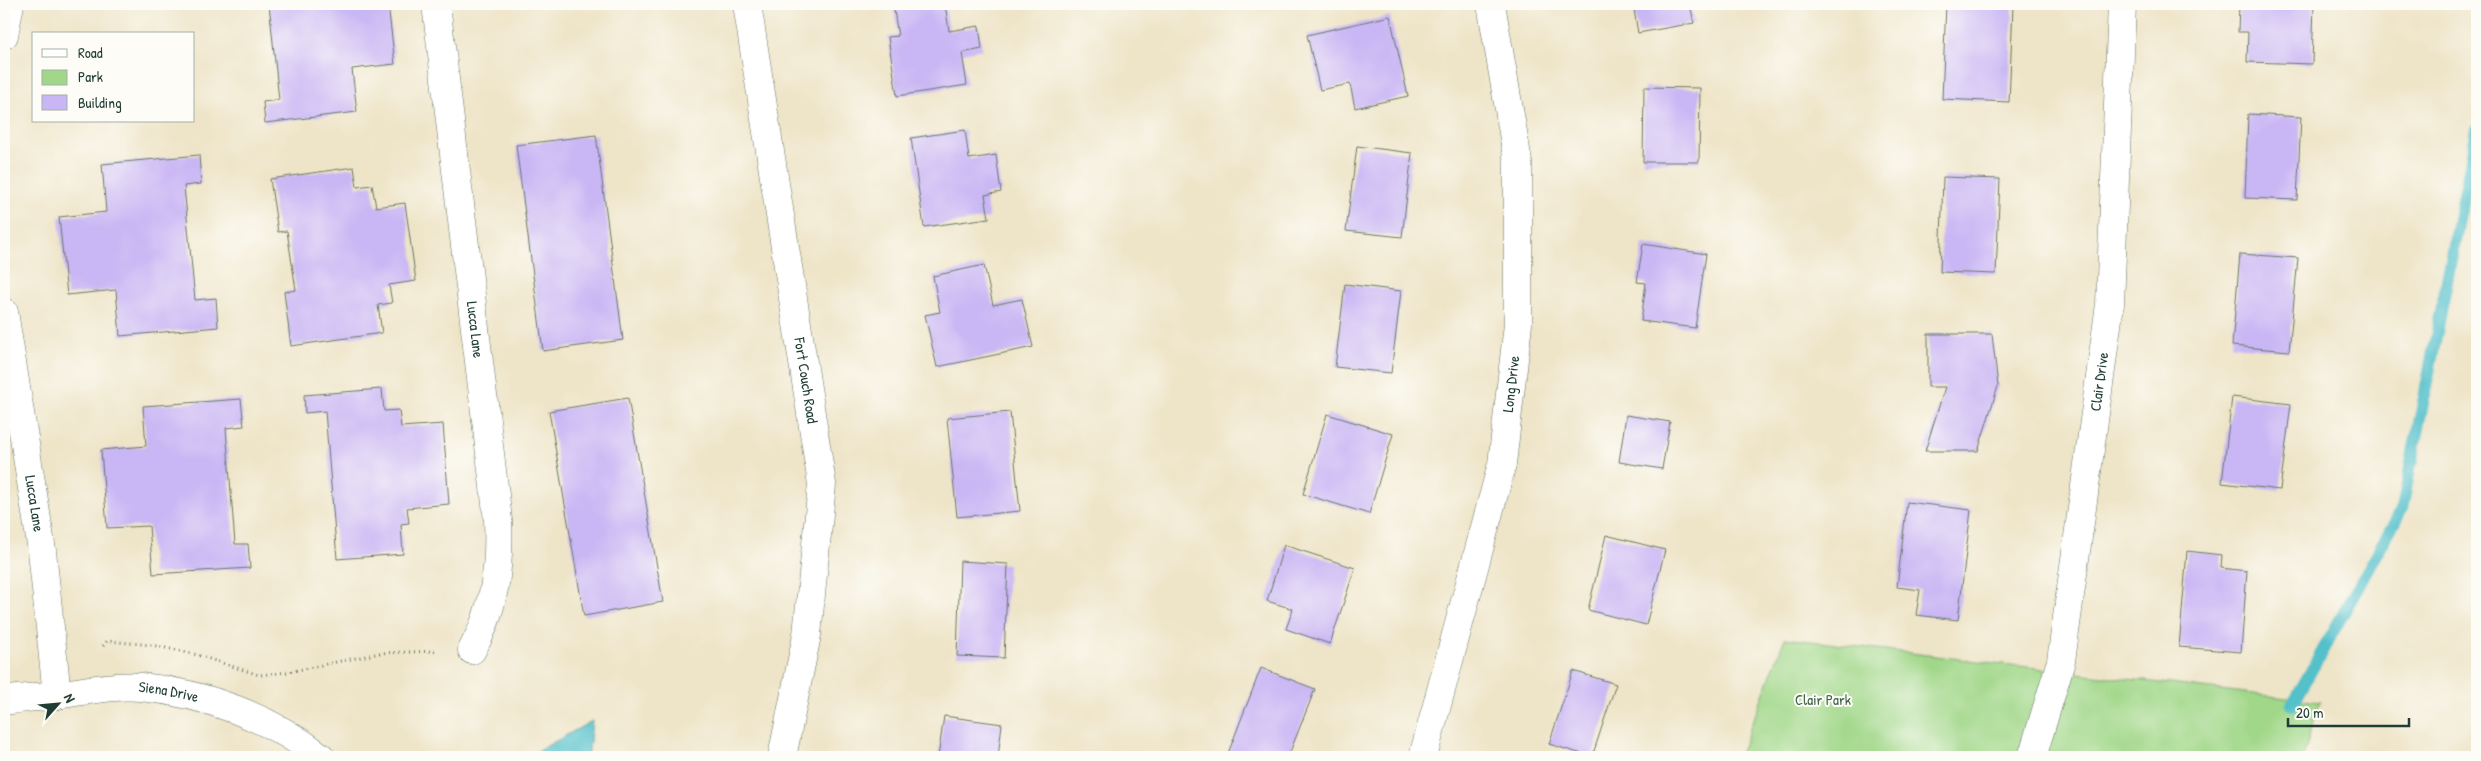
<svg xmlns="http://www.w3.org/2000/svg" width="2481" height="761" font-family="'Patrick Hand',sans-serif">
<rect width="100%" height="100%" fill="#fdfcf7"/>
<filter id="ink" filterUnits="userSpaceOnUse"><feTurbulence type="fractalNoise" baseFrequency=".02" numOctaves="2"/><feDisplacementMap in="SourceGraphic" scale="10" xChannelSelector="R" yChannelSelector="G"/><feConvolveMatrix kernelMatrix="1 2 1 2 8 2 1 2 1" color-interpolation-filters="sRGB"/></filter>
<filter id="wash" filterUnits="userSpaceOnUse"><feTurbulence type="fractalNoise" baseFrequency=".0096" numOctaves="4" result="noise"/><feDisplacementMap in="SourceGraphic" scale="20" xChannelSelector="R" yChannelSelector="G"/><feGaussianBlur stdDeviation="1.12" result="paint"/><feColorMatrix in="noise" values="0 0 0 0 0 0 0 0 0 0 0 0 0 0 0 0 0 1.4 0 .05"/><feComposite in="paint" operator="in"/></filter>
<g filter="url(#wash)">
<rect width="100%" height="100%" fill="#eee4c7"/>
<path fill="#a0d788" stroke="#608a5e" d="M1785,638L2320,702L2303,757H1739Z"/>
<path fill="#53c0ca" stroke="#397e7f" d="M592,721L589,750L586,757H527Z"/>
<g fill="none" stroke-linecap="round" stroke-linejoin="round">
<path stroke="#53c0ca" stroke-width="12" d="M2292,705L2402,509L2477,129"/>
</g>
<g id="blocks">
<path fill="#c9b6f4" d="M269,4H388L395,64L352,69L357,112L265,123L263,102L279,100Z
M893,4H945L949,31L979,26L982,49L962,53L967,85L897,96L888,37L898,36Z
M1633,4H1690L1694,23L1638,33Z
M1946,4L2013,6L2009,102L1942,99Z
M2239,4H2314L2312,64L2247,62L2248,32H2238Z
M1390,16L1408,96L1355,108L1350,84L1320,90L1307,35Z
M1644,87L1700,88L1699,162H1643Z
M2248,114L2301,117L2297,200L2245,198Z
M965,130L969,159L996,155L1001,192L985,195L989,218L924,227L911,138Z
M596,135L623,340L543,351L516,145Z
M1357,146L1412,153L1402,237L1346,231Z
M199,155L201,184L184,186L195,300L216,298L218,327L120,336L116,290L67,295L59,217L106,212L102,164Z
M354,167L357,187L372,185L376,207L405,203L416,281L389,285L392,303L378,305L382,333L291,346L284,292L296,290L287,231L278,232L270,179Z
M1943,177L2000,179L1996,274L1940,272Z
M1643,244L1706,254L1695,328L1641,321L1646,283L1637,282Z
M2240,254L2298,258L2289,351L2232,346Z
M984,265L993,305L1022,299L1033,347L937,367L925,315L940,312L933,276Z
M1345,284L1401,291L1391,373L1335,367Z
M1928,334H1992L1998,386L1978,451H1925L1945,387H1928Z
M382,389L384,411L399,410L401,427L443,424L449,504L407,508L409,523L401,524L403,554L337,559L325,411L305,413L304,395Z
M2232,397L2291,404L2280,490L2222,483Z
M628,398L663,602L584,616L549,411Z
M241,399L244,426L226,428L235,544H248L250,568L153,574L149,526L107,528L101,450L146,446L143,406Z
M1010,412L1020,511L957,517L947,418Z
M1327,414L1393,434L1369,514L1303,494Z
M1626,415L1670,422L1662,469L1619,462Z
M1907,502L1971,510L1958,620L1916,615L1920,590L1897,587Z
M1606,535L1665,550L1646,625L1588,610Z
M1284,545L1355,568L1330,644L1286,629L1293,609L1267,601Z
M2187,551L2222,555L2221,568L2247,571L2241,652L2179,647Z
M960,561L1008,564L1004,658L957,656Z
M1261,668L1315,689L1288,757H1230L1227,756Z
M1573,671L1616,684L1592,757L1549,744Z
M944,716L1002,724L998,757H938Z"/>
</g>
</g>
<g filter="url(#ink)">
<use href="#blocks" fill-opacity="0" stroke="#677767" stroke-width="1"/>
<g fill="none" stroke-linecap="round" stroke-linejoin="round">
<defs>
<g id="minor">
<path id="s1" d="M436,4L498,520C500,566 495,609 472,650"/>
<path d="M4,35L10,4"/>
<path id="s2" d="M4,312L42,551L57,695"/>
<path id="s3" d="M4,701C21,698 39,697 57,695C84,691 113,685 141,687C204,693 271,718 321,757"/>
<path id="s4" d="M2033,754L2061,661L2110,304L2122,4"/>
<path id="s5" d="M1423,757L1502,464L1518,324V162L1491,4"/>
</g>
<g id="tertiary">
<path id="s6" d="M747,4L822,484L807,635L782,757"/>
</g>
</defs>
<use href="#minor" stroke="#677767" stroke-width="29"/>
<use href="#tertiary" stroke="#677767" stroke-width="29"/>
<path stroke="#677767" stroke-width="3" stroke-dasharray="1 4" stroke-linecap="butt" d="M103,646L107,641L152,645L194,654L259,675L288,672L380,653L439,651"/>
<use href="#minor" stroke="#fff" stroke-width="28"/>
<use href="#tertiary" stroke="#fff" stroke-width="28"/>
</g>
</g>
<g text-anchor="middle" stroke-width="4" stroke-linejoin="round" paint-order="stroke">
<g font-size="15" fill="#1f3d34" stroke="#fdfcf7">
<text dy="5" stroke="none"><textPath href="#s1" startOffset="328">Lucca Lane</textPath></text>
<text dy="5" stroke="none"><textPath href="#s6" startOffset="381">Fort Couch Road</textPath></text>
<text dy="5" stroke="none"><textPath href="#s4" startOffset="379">Clair Drive</textPath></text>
<text dy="5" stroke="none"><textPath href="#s5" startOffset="384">Long Drive</textPath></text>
<text dy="5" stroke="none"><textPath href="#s2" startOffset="194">Lucca Lane</textPath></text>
<text dy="5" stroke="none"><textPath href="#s3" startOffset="166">Siena Drive</textPath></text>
</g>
<g font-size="15" fill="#3f6449" stroke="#fdfcf7">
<text x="1823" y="705">Clair Park</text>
</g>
</g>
<rect width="2481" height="761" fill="none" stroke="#fdfcf7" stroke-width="20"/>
<rect x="32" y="32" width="162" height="90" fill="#fdfcf7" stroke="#a4b0a9"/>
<rect x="42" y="49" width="25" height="8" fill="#ffffff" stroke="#a4b0a9"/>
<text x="78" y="58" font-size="15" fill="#1f3d34">Road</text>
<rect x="42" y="70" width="25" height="15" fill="#a0d788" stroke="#a4b0a9"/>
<text x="78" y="82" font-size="15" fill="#1f3d34">Park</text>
<rect x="42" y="95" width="25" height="15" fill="#c9b6f4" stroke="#a4b0a9"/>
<text x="78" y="108" font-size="15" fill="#1f3d34">Building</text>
<g transform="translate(58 704) rotate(63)" stroke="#fdfcf7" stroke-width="4" paint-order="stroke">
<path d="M0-4L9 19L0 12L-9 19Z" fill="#1f3d34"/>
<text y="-8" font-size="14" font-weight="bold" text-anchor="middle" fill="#1f3d34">N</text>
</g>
<path d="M2288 718v8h121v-8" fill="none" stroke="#1f3d34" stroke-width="2.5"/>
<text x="2296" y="718" font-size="15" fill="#1f3d34" stroke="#fdfcf7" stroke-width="4" paint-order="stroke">20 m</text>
</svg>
